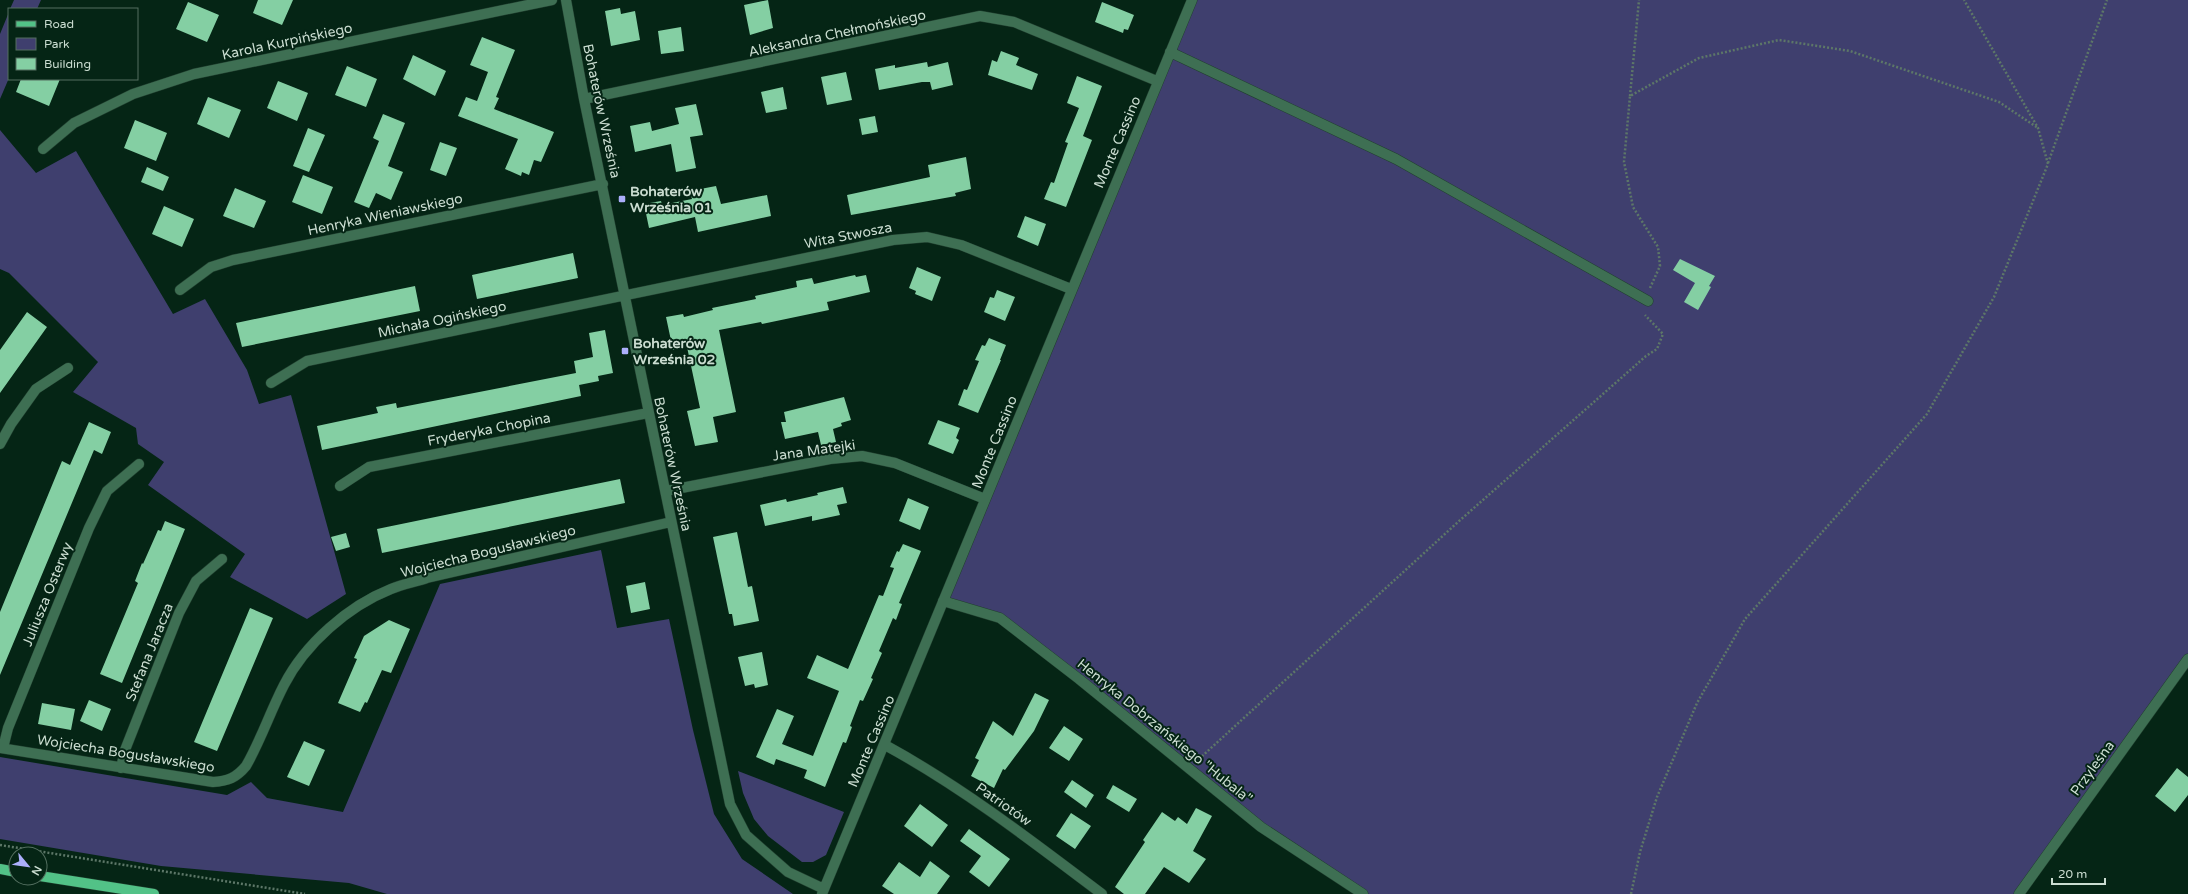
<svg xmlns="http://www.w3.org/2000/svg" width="2188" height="894" font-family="'Varela Round',sans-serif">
<rect width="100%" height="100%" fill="#052515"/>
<path fill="#3f3f6e" d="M14,0H41L37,9H10Z
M1193,0H2188V661L2019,894H1363L1261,827L1000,619L944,601Z
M9,12V78L0,99V34Z
M0,130L36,173L76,151L173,314L205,299L247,370L259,404L291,395L346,594L307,619L230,577L245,554L148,485L164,462L138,444L136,428L73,392L98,362L9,273L0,269Z
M601,550L617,628L669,619L693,730L714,814L742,859L793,894H387L349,883L161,866L0,839V757L227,795L251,782L267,798L343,812L440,584Z
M738,771L844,812L826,855L813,862H802L768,836L754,819L743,793Z"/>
<path fill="#84cfa3" d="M258,0H293L282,25L253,13Z
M768,0L773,28L750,35L744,5Z
M188,2L219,15L207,42L176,29Z
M1102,2L1134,15L1128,30L1124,29L1123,33L1095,22Z
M620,8L621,14L635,11L640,40L611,46L605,11Z
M681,27L684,51L661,54L658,31Z
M482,37L515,50L496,97L499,98L494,109L554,132L541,162L534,160L529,175L522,172L521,176L505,169L518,139L458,116L466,97L477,101L488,72L470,65Z
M1001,51L1019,58L1016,65L1038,74L1032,90L988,75L992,60L997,62Z
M413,55L446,71L435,96L403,79Z
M927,62L928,67L948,62L953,85L932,90L930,82H922L879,90L875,69L895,65V68Z
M347,66L377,79L366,107L335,95Z
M846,72L852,100L827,105L821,77Z
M1077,76L1102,86L1083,136L1092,140L1066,207L1044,199L1051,182L1054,183L1068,143L1065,142L1079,108L1067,103Z
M21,79H60L49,106L16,92Z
M278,81L308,93L297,121L267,108Z
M783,87L787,109L766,113L761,92Z
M208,97L241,110L229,138L197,124Z
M696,104L703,135L690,137L696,168L676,172L671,144L635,152L630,126L650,122L652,131L679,124L675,108Z
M383,114L405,123L388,166L403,172L391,200L376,193L369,208L354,202L379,141L373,138Z
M875,116L878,132L862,135L859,119Z
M135,120L167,133L156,161L124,148Z
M308,128L325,135L309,172L293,166Z
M440,142L457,148L446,176L430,170Z
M966,157L971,189L955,193L956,196L851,215L847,195L930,177L928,165Z
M147,167L169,177L163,191L141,182Z
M303,175L333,187L322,214L292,202Z
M716,186L721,204L767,195L771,216L698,232L695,217L649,228L644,204L661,201L662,205L692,199L690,191Z
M235,188L266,201L254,228L223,216Z
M164,206L194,219L182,247L152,234Z
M1025,216L1046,224L1038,246L1017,237Z
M573,253L578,278L477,299L472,275Z
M1680,259L1715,276L1709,286L1711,287L1698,310L1684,302L1695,283L1673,270Z
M917,267L941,277L932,301L915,294L916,291L909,288Z
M855,275L856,277L866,275L870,292L827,302L829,310L762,324L761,322L719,330L736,412L713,417L718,442L695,446L687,411L700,408L687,347L673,350L666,317L683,314L684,317L713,310L712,308L756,299L755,296L797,287L796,281L812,278L814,284Z
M415,286L420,311L242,347L236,323Z
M997,290L1015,297L1005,321L984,312L990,297L994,298Z
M27,312L47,327L0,393V350Z
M605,330L613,373L598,376L599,381L579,385L578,379L581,396L322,450L317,426L378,413L376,407L396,403L397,408L576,373L574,361L593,357L589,333Z
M989,338L1006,345L1000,360H1001L978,413L958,405L964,389L967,390L979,361L975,360L982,345L985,346Z
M844,397L851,420L841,423L842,426L833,429L836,442L821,445L818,432L785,439L781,422H786L784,412Z
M938,420L960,428L956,438L959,440L953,454L928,444Z
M89,422L111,432L102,454L94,450L0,675V612L62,461L70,465Z
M620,479L625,503L382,553L377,529Z
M843,487L847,503L837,505L840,515L812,521V516L765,526L760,505L786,499L787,502L818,495L817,493Z
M908,498L929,507L920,530L899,521Z
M165,521L185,529L122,683L100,674L138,583L135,581L142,563L143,564L158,530L161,531Z
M737,532L748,587L752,586L759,621L734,626L732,614H729L713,537Z
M346,533L350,547L336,551L331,537Z
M903,544L921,551L899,603L902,604L896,620L893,618L879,651L882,653L871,678L873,679L863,701L860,700L850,726L852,727L846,743L843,742L825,787L804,778L807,770L776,759L774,765L756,757L777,709L794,716L782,744L813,756L839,691L807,678L817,655L848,669L879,595L883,596L894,568L890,567L897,551L899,552Z
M645,582L650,609L631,613L626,586Z
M250,608L273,618L217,751L194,742Z
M389,620L410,629L391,673L382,670L367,703L365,702L360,712L338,703L357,659L354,658L364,636Z
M762,652L768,685L755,688L754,684L745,686L738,657Z
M1035,693L1049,700L1034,731L1005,770L1003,769L994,788L971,776L979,760L975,758L993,721L1013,736Z
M89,700L111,709L102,731L80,721Z
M42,703L75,709L71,730L38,724Z
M1064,726L1083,739L1069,761L1049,748Z
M304,741L325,750L309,786L287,777Z
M2177,768L2188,777V795L2175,812L2155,796Z
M1072,780L1094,795L1086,808L1064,792Z
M1113,785L1137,799L1129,812L1106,798Z
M920,804L948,825L932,847L904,826Z
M1196,808L1212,816L1193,851L1206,859L1189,883L1164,867L1145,894H1124L1115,887L1145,842L1143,840L1162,812L1175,821L1178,817L1187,824Z
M1071,813L1091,826L1075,849L1056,836Z
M969,829L1010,859L989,887L969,872L981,856L960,841Z
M930,861L950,876L937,894H894L882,886L899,862L920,877Z"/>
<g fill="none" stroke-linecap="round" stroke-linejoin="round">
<defs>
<path id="minor" d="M566,0L584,99L730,804L746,835L788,872L824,889
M1170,52L1396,159L1648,301
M584,99L980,16L1014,22L1157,81
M43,149L74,123L133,94L194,74L552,0
M180,290L211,267L233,260L603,184
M271,383L307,361L893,240L927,237L961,245L1071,289
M0,444L11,424L36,389L68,368
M340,486L369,467L648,413
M666,491L830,459L862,456L895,463L985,499
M943,601L1000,618L1079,679L1261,827L1363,894
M885,745C962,787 1032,841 1102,894
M0,748L213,782C228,781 236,778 246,766C261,740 270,712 284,685C305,644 348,606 391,589C403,584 415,582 427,578L671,522
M3,748L8,728L89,528L107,491L139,464
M121,768L125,750L179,613L196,581L222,559
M822,894L1192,0
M2019,894L2188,659"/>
<path id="major" d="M0,869L16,872
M40,876L154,894"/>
</defs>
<use href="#minor" stroke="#213f2f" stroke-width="11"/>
<use href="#major" stroke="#213f2f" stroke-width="11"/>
<path stroke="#5d7768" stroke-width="2.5" stroke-dasharray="2 2" stroke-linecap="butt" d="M1630,96L1639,0
M2048,163L2107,0
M1650,288L1660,266L1658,247L1633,207L1624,162L1630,96L1699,58L1779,40L1850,51L1999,102L2038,128
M1199,759L1458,522L1646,356L1657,349L1663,334L1645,315
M0,845L305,894
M1631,894L1640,852L1657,797L1697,703L1745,619L1927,414L1994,297L2048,164L2038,128L1964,0"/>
<use href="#minor" stroke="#3e6f53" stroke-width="10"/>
<use href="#major" stroke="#52c287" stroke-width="10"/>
</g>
<g fill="#acaffb" stroke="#052515" stroke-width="1.5">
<rect x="618" y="195" width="8" height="8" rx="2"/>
<rect x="621" y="347" width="8" height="8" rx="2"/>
</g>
<g text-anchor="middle" stroke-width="4" stroke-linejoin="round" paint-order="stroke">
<g font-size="14" fill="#cbddd1" stroke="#052515">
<text transform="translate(837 33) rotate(-12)" y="5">Aleksandra Chełmońskiego</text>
<text transform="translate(287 41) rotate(-12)" y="5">Karola Kurpińskiego</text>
<text transform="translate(602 111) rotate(78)" y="5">Bohaterów Września</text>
<text transform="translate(1117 142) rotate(-67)" y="5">Monte Cassino</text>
<text transform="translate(385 214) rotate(-12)" y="5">Henryka Wieniawskiego</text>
<text transform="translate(848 235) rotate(-11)" y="5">Wita Stwosza</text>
<text transform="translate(442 319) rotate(-12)" y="5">Michała Ogińskiego</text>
<text transform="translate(489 429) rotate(-11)" y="5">Fryderyka Chopina</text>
<text transform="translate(994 442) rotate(-68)" y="5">Monte Cassino</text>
<text transform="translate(814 450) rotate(-8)" y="5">Jana Matejki</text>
<text transform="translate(673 464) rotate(78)" y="5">Bohaterów Września</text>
<text transform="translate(488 551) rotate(-14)" y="5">Wojciecha Bogusławskiego</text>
<text transform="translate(47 594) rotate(-68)" y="5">Juliusza Osterwy</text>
<text transform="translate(149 652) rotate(-68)" y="5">Stefana Jaracza</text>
<text transform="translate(1165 731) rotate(39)" y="5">Henryka Dobrzańskiego "Hubala"</text>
<text transform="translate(871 741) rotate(-67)" y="5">Monte Cassino</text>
<text transform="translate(126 753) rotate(9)" y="5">Wojciecha Bogusławskiego</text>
<text transform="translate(2092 768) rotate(-54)" y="5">Przyleśna</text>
<text transform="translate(1004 804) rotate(35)" y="5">Patriotów</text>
</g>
<g font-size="14" font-weight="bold" fill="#cbddd1" stroke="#052515" text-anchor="start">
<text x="630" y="196">Bohaterów<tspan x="630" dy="16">Września 01</tspan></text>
<text x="633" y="348">Bohaterów<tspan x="633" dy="16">Września 02</tspan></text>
</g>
</g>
<rect x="8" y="8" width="130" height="72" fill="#052515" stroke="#546f60"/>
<rect x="16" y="21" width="20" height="6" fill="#52c287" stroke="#546f60"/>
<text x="44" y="28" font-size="12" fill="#cbddd1">Road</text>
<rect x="16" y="38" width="20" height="12" fill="#3f3f6e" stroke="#546f60"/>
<text x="44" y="48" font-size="12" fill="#cbddd1">Park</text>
<rect x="16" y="58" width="20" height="12" fill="#84cfa3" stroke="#546f60"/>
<text x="44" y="68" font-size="12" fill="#cbddd1">Building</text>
<g transform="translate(28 866) rotate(119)"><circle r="19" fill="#052515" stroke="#546f60"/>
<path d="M0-3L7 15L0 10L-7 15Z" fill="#acaffb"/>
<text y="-6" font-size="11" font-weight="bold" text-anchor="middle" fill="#cbddd1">N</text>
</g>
<path d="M2052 878v6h53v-6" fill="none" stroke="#cbddd1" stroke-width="2"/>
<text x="2058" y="878" font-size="12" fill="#cbddd1" stroke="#052515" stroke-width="3" paint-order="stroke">20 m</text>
</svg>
